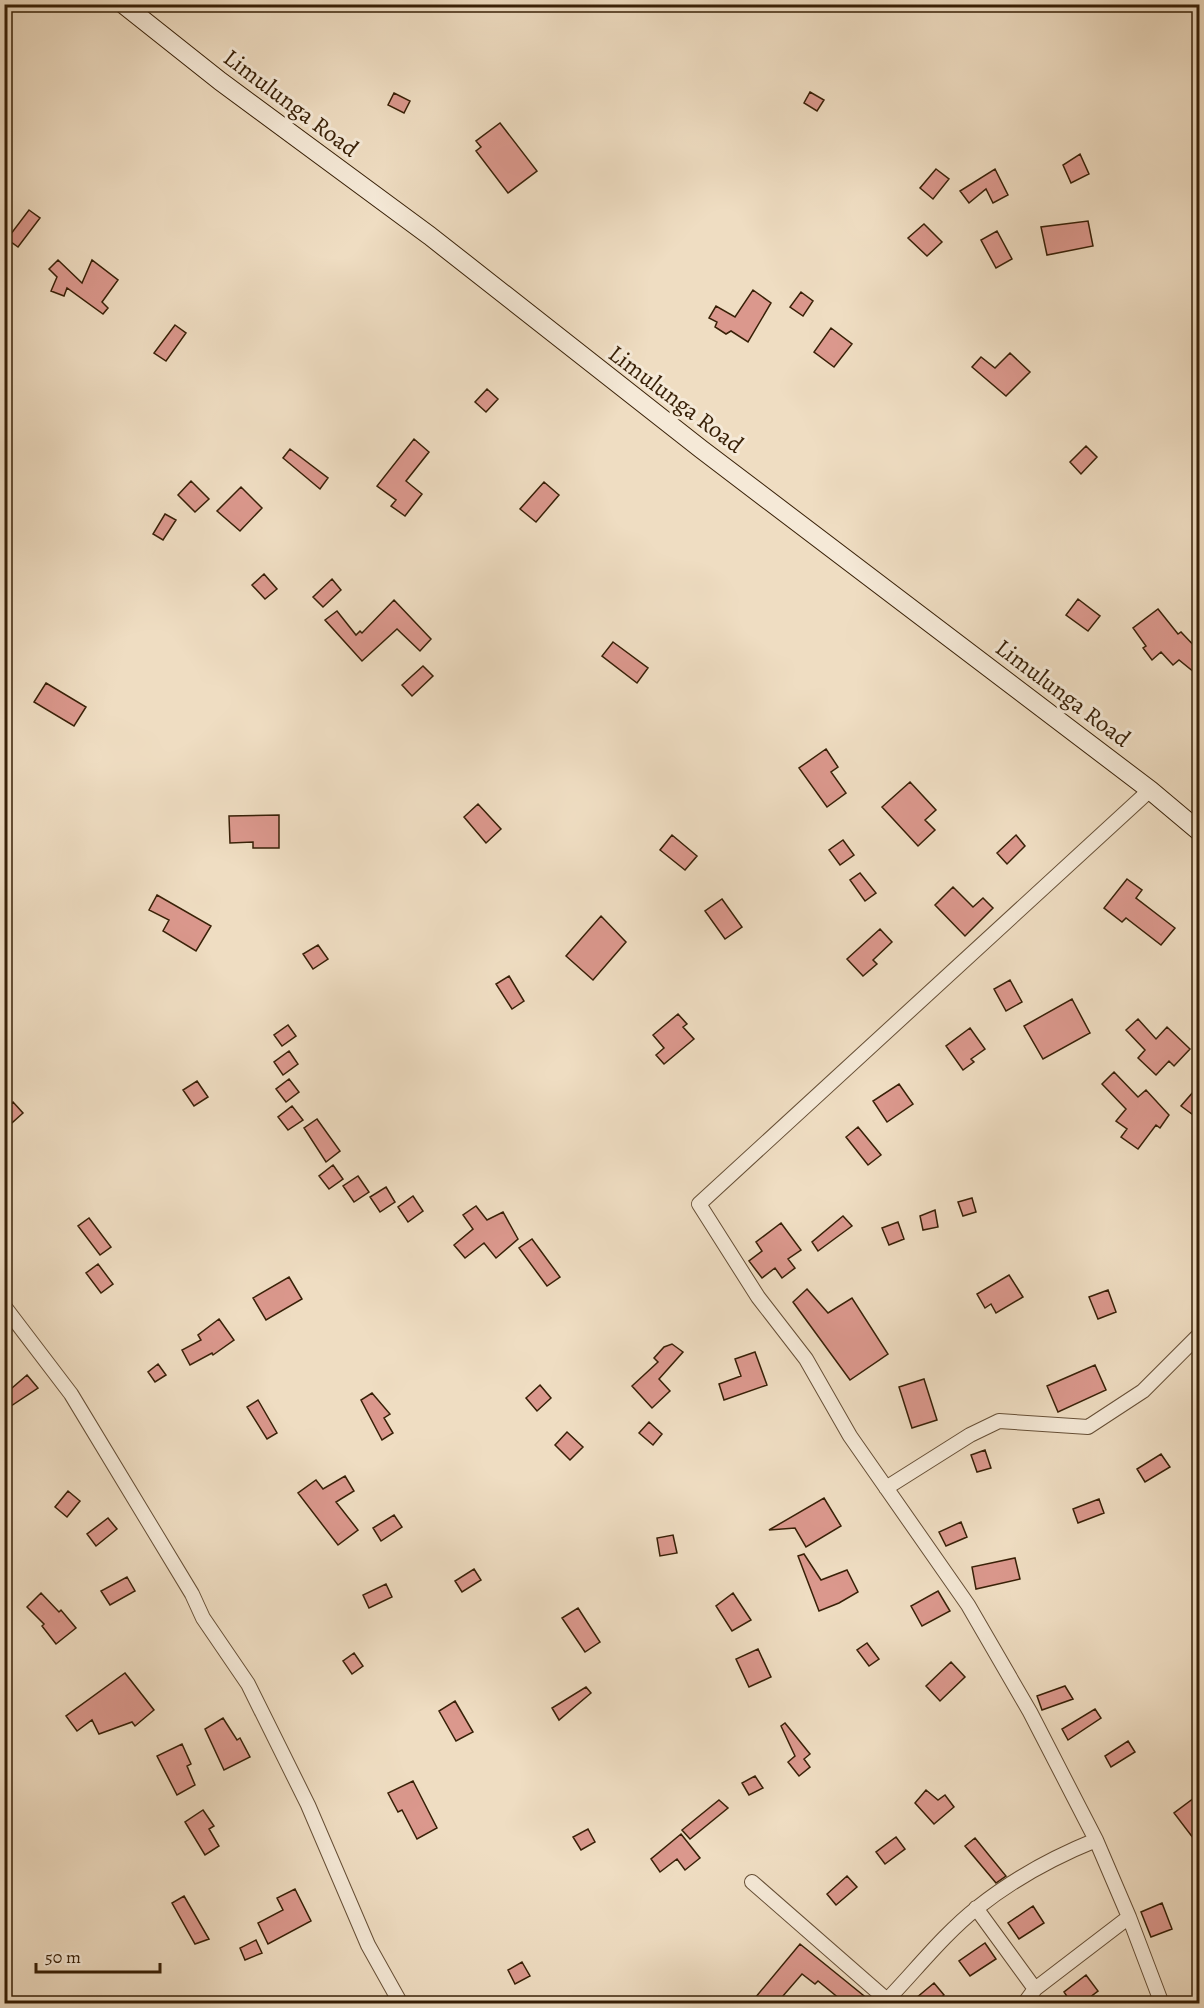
<svg xmlns="http://www.w3.org/2000/svg" width="1204" height="2008" font-family="Alegreya,serif">
<rect width="100%" height="100%" fill="#efddc2"/>
<filter id="stains"><feTurbulence type="fractalNoise" baseFrequency=".00333" numOctaves="4"/><feColorMatrix values="0 0 0 0 .2 0 0 0 0 .09 0 0 0 0 .02 0 0 0 .5 -.17"/></filter>
<radialGradient id="worn" r=".72"><stop offset=".6" stop-color="#630" stop-opacity="0"/><stop offset="1" stop-color="#630" stop-opacity=".3"/></radialGradient>
<path fill="#db988d" stroke="#382007" stroke-width="1.5" d="M810,92L824,100L817,111L804,103Z
M394,93L410,101L404,113L388,105Z
M500,123L537,171L508,193L476,151L481,147L476,141Z
M1080,154L1089,174L1071,183L1063,165Z
M936,169L949,179L933,199L920,188Z
M995,169L1008,195L993,203L986,189L969,203L960,191Z
M29,210L40,218L18,247L7,239Z
M1088,221L1093,246L1047,255L1041,227Z
M924,224L942,242L927,256L908,238Z
M997,231L1012,259L996,268L981,240Z
M58,260L82,283L92,260L118,280L102,302L108,308L103,314L67,288L64,296L51,291L57,277L49,269Z
M753,290L771,303L748,342L731,331L726,334L715,327L717,322L709,318L716,306L735,317Z
M801,292L813,301L803,316L790,307Z
M175,325L186,333L166,361L154,353Z
M831,328L852,344L834,367L814,352Z
M1010,353L1030,372L1006,396L972,367L981,357L995,368Z
M487,389L498,399L486,412L475,402Z
M414,439L429,452L406,481L422,494L405,516L391,506L396,500L377,486Z
M1086,446L1097,457L1081,474L1070,462Z
M290,449L328,478L320,489L283,458Z
M191,481L209,499L195,512L178,495Z
M544,482L559,495L536,522L520,509Z
M241,487L262,508L240,531L217,511Z
M165,514L176,520L163,540L153,534Z
M264,574L277,589L265,599L252,585Z
M332,579L341,590L323,607L313,597Z
M1078,599L1100,616L1088,631L1066,615Z
M394,600L431,639L420,651L397,629L362,661L325,620L337,611L356,635L360,631L362,633Z
M1158,609L1178,634L1181,632L1200,652V677L1179,660L1173,665L1161,652L1152,660L1143,648L1146,646L1133,628Z
M613,642L648,668L637,683L602,656Z
M423,666L433,676L412,696L402,685Z
M46,683L86,707L74,726L34,702Z
M826,749L838,767L831,772L846,793L827,807L799,768Z
M910,782L936,810L925,820L935,830L918,846L882,807Z
M478,804L501,829L486,843L464,817Z
M279,815V848H253V842L230,843L229,816Z
M672,835L697,856L685,870L660,850Z
M1016,835L1025,846L1007,864L997,853Z
M843,840L854,855L840,865L829,850Z
M860,873L876,893L865,901L850,880Z
M1127,879L1142,890L1136,898L1175,928L1161,945L1126,918L1122,922L1104,908Z
M953,887L973,907L983,898L993,908L965,936L935,905Z
M157,895L211,926L196,951L163,931L169,920L149,910Z
M722,899L742,927L725,939L705,911Z
M601,916L626,942L593,980L566,956Z
M880,929L892,942L873,960L877,964L863,976L847,959Z
M318,945L328,959L313,969L303,954Z
M509,976L524,1001L512,1009L496,984Z
M1010,980L1022,1002L1006,1011L994,989Z
M1072,999L1090,1033L1043,1059L1024,1026Z
M678,1014L687,1024L683,1027L694,1039L664,1064L656,1055L664,1048L653,1035Z
M1138,1019L1156,1039L1167,1027L1190,1049L1174,1066L1169,1061L1156,1075L1138,1058L1145,1050L1126,1030Z
M288,1025L296,1036L282,1046L274,1035Z
M970,1028L985,1049L971,1059L974,1062L963,1070L946,1046Z
M289,1051L298,1064L283,1075L274,1062Z
M1114,1072L1138,1097L1146,1090L1169,1115L1160,1128L1156,1125L1138,1149L1121,1137L1127,1129L1116,1121L1126,1109L1102,1084Z
M289,1079L299,1092L286,1102L276,1089Z
M197,1081L208,1097L194,1106L183,1090Z
M899,1084L913,1104L887,1122L873,1101Z
M1200,1084V1120L1181,1106Z
M13,1102L23,1113L4,1130V1110Z
M292,1106L303,1120L288,1130L278,1117Z
M317,1119L340,1151L326,1162L304,1128Z
M858,1127L881,1155L868,1165L846,1137Z
M333,1165L343,1179L329,1189L319,1176Z
M358,1176L369,1192L354,1202L343,1186Z
M386,1187L395,1202L380,1212L370,1197Z
M413,1196L423,1211L408,1222L398,1207Z
M972,1198L976,1212L963,1216L958,1202Z
M476,1206L487,1220L503,1212L518,1239L496,1258L484,1243L465,1258L454,1245L473,1229L463,1215Z
M935,1210L938,1227L923,1230L920,1216Z
M843,1216L852,1226L818,1251L812,1242Z
M89,1218L111,1247L100,1255L78,1226Z
M898,1222L904,1239L889,1245L882,1228Z
M781,1223L801,1250L788,1259L795,1268L782,1278L775,1268L762,1278L749,1261L762,1251L756,1242Z
M532,1239L560,1277L547,1286L519,1248Z
M98,1264L113,1284L101,1293L86,1273Z
M1009,1275L1023,1297L996,1313L991,1304L985,1308L977,1294Z
M289,1277L302,1299L266,1320L253,1298Z
M807,1289L828,1313L852,1298L888,1354L850,1380L793,1302Z
M1108,1290L1116,1312L1098,1319L1089,1297Z
M219,1319L234,1340L213,1355L212,1353L190,1365L182,1350L201,1340L198,1335Z
M672,1344L683,1352L659,1379L670,1391L652,1408L632,1386L658,1362L654,1358L664,1347Z
M755,1352L767,1385L724,1400L719,1384L741,1376L735,1359Z
M158,1364L166,1375L155,1382L148,1372Z
M1095,1365L1106,1390L1058,1412L1047,1386Z
M27,1375L38,1388L11,1406L4,1395Z
M924,1379L937,1420L912,1428L899,1387Z
M540,1385L551,1398L537,1411L526,1398Z
M372,1393L390,1414L384,1418L393,1433L382,1440L361,1400Z
M258,1400L277,1433L267,1439L247,1407Z
M649,1422L662,1434L653,1445L639,1433Z
M567,1432L583,1447L570,1460L555,1445Z
M985,1450L991,1468L977,1472L971,1455Z
M1161,1454L1170,1467L1145,1482L1137,1469Z
M345,1476L354,1491L336,1502L358,1530L338,1545L298,1493L316,1480L323,1489Z
M68,1491L80,1501L67,1517L55,1507Z
M824,1498L841,1526L806,1547L795,1528L769,1530Z
M1099,1499L1104,1513L1078,1523L1073,1509Z
M394,1515L402,1527L381,1541L373,1528Z
M108,1518L117,1529L96,1546L87,1534Z
M961,1522L967,1537L946,1546L939,1532Z
M673,1535L677,1553L660,1556L657,1538Z
M804,1554L821,1580L847,1570L858,1592L839,1603L819,1611L798,1556Z
M1015,1558L1020,1579L976,1589L972,1567Z
M474,1569L481,1580L462,1592L455,1581Z
M127,1577L135,1591L110,1605L101,1591Z
M386,1584L392,1597L369,1608L363,1595Z
M938,1591L950,1611L922,1626L911,1606Z
M41,1593L59,1612L61,1610L76,1628L56,1644L42,1626L44,1624L27,1607Z
M733,1593L751,1620L732,1631L716,1606Z
M578,1608L600,1642L585,1652L562,1618Z
M867,1643L879,1659L869,1666L857,1650Z
M758,1649L771,1677L749,1687L736,1659Z
M354,1653L363,1666L352,1674L343,1661Z
M951,1662L965,1677L940,1701L926,1686Z
M125,1673L154,1710L135,1726L132,1722L99,1734L92,1720L77,1731L66,1716Z
M1065,1686L1073,1699L1042,1710L1037,1696Z
M586,1687L591,1693L559,1720L552,1708Z
M455,1701L473,1732L456,1741L439,1711Z
M1095,1709L1101,1718L1068,1740L1062,1729Z
M223,1718L237,1740L240,1738L250,1757L224,1770L205,1729Z
M785,1723L810,1754L804,1759L810,1767L799,1776L788,1762L795,1756L781,1726Z
M1128,1741L1135,1752L1111,1767L1105,1756Z
M182,1744L191,1764L187,1766L195,1785L177,1795L157,1756Z
M755,1776L763,1788L749,1795L742,1783Z
M413,1781L437,1828L417,1839L402,1810L398,1812L388,1793Z
M926,1790L938,1800L945,1795L954,1807L934,1824L915,1803Z
M1194,1798L1200,1805V1847L1174,1813Z
M719,1800L728,1808L690,1839L682,1830Z
M203,1810L214,1826L209,1829L219,1846L205,1855L185,1822Z
M588,1829L595,1842L581,1850L573,1837Z
M681,1834L700,1858L685,1870L677,1859L660,1872L651,1859Z
M896,1837L905,1849L885,1864L876,1852Z
M975,1838L1006,1876L996,1883L965,1846Z
M847,1876L857,1887L836,1905L827,1894Z
M295,1889L311,1921L268,1944L258,1923L283,1910L277,1898Z
M184,1896L209,1939L195,1944L172,1903Z
M1162,1903L1172,1929L1151,1937L1141,1912Z
M1033,1906L1044,1923L1019,1939L1008,1923Z
M256,1940L262,1953L245,1960L240,1948Z
M985,1943L996,1959L970,1976L959,1961Z
M800,1944L874,2004H846L818,1981L815,1984L802,1974L776,2004H750Z
M522,1962L530,1976L515,1984L508,1970Z
M1086,1975L1098,1991L1081,2004H1072L1064,1992Z
M934,1983L944,1995L934,2004H909Z"/>
<g fill="none" stroke-linecap="round" stroke-linejoin="round">
<defs>
<path id="minor" d="M4,1306L71,1394L192,1594L203,1618L248,1684L308,1805L368,1945L401,2004
M886,1488L970,1435L999,1421L1088,1427L1143,1391L1200,1334
M752,1882L887,2000C916,1970 944,1934 977,1908C1012,1880 1054,1857 1096,1840
M976,1908L1035,1989
M1129,1917L1096,1840L1030,1712L968,1605L850,1436L806,1359L758,1297L699,1204L1150,790
M1024,2004L1035,1989L1129,1917L1162,2004"/>
<path id="secondary" d="M123,4L220,81L430,236L701,449L1150,790L1200,832"/>
</defs>
<use href="#minor" stroke="#664f36" stroke-width="16"/>
<use href="#secondary" stroke="#382007" stroke-width="20"/>
<use href="#minor" stroke="#f5e9d7" stroke-width="14"/>
<use href="#secondary" stroke="#f5e9d7" stroke-width="18"/>
</g>
<g text-anchor="middle" stroke-width="6" stroke-linejoin="round" paint-order="stroke">
<g font-size="24" fill="#382007" stroke="#f5e9d7">
<text transform="translate(291 103) rotate(37)" y="8">Limulunga Road</text>
<text transform="translate(676 399) rotate(37)" y="8">Limulunga Road</text>
<text transform="translate(1063 693) rotate(37)" y="8">Limulunga Road</text>
</g>
</g>
<rect width="1204" height="2008" fill="none" stroke="#efddc2" stroke-width="24"/>
<rect x="6" y="6" width="1192" height="1996" fill="none" stroke="#382007" stroke-width="3"/>
<rect x="12" y="12" width="1180" height="1984" fill="none" stroke="#382007" stroke-width="1.5"/>
<path d="M36 1963v9h124v-9" fill="none" stroke="#382007" stroke-width="3"/>
<text x="45" y="1963" font-size="18" fill="#382007" stroke="#f5e9d7" stroke-width="4.5" paint-order="stroke">50 m</text>
<rect width="100%" height="100%" filter="url(#stains)"/>
<rect width="100%" height="100%" fill="url(#worn)"/>
</svg>
